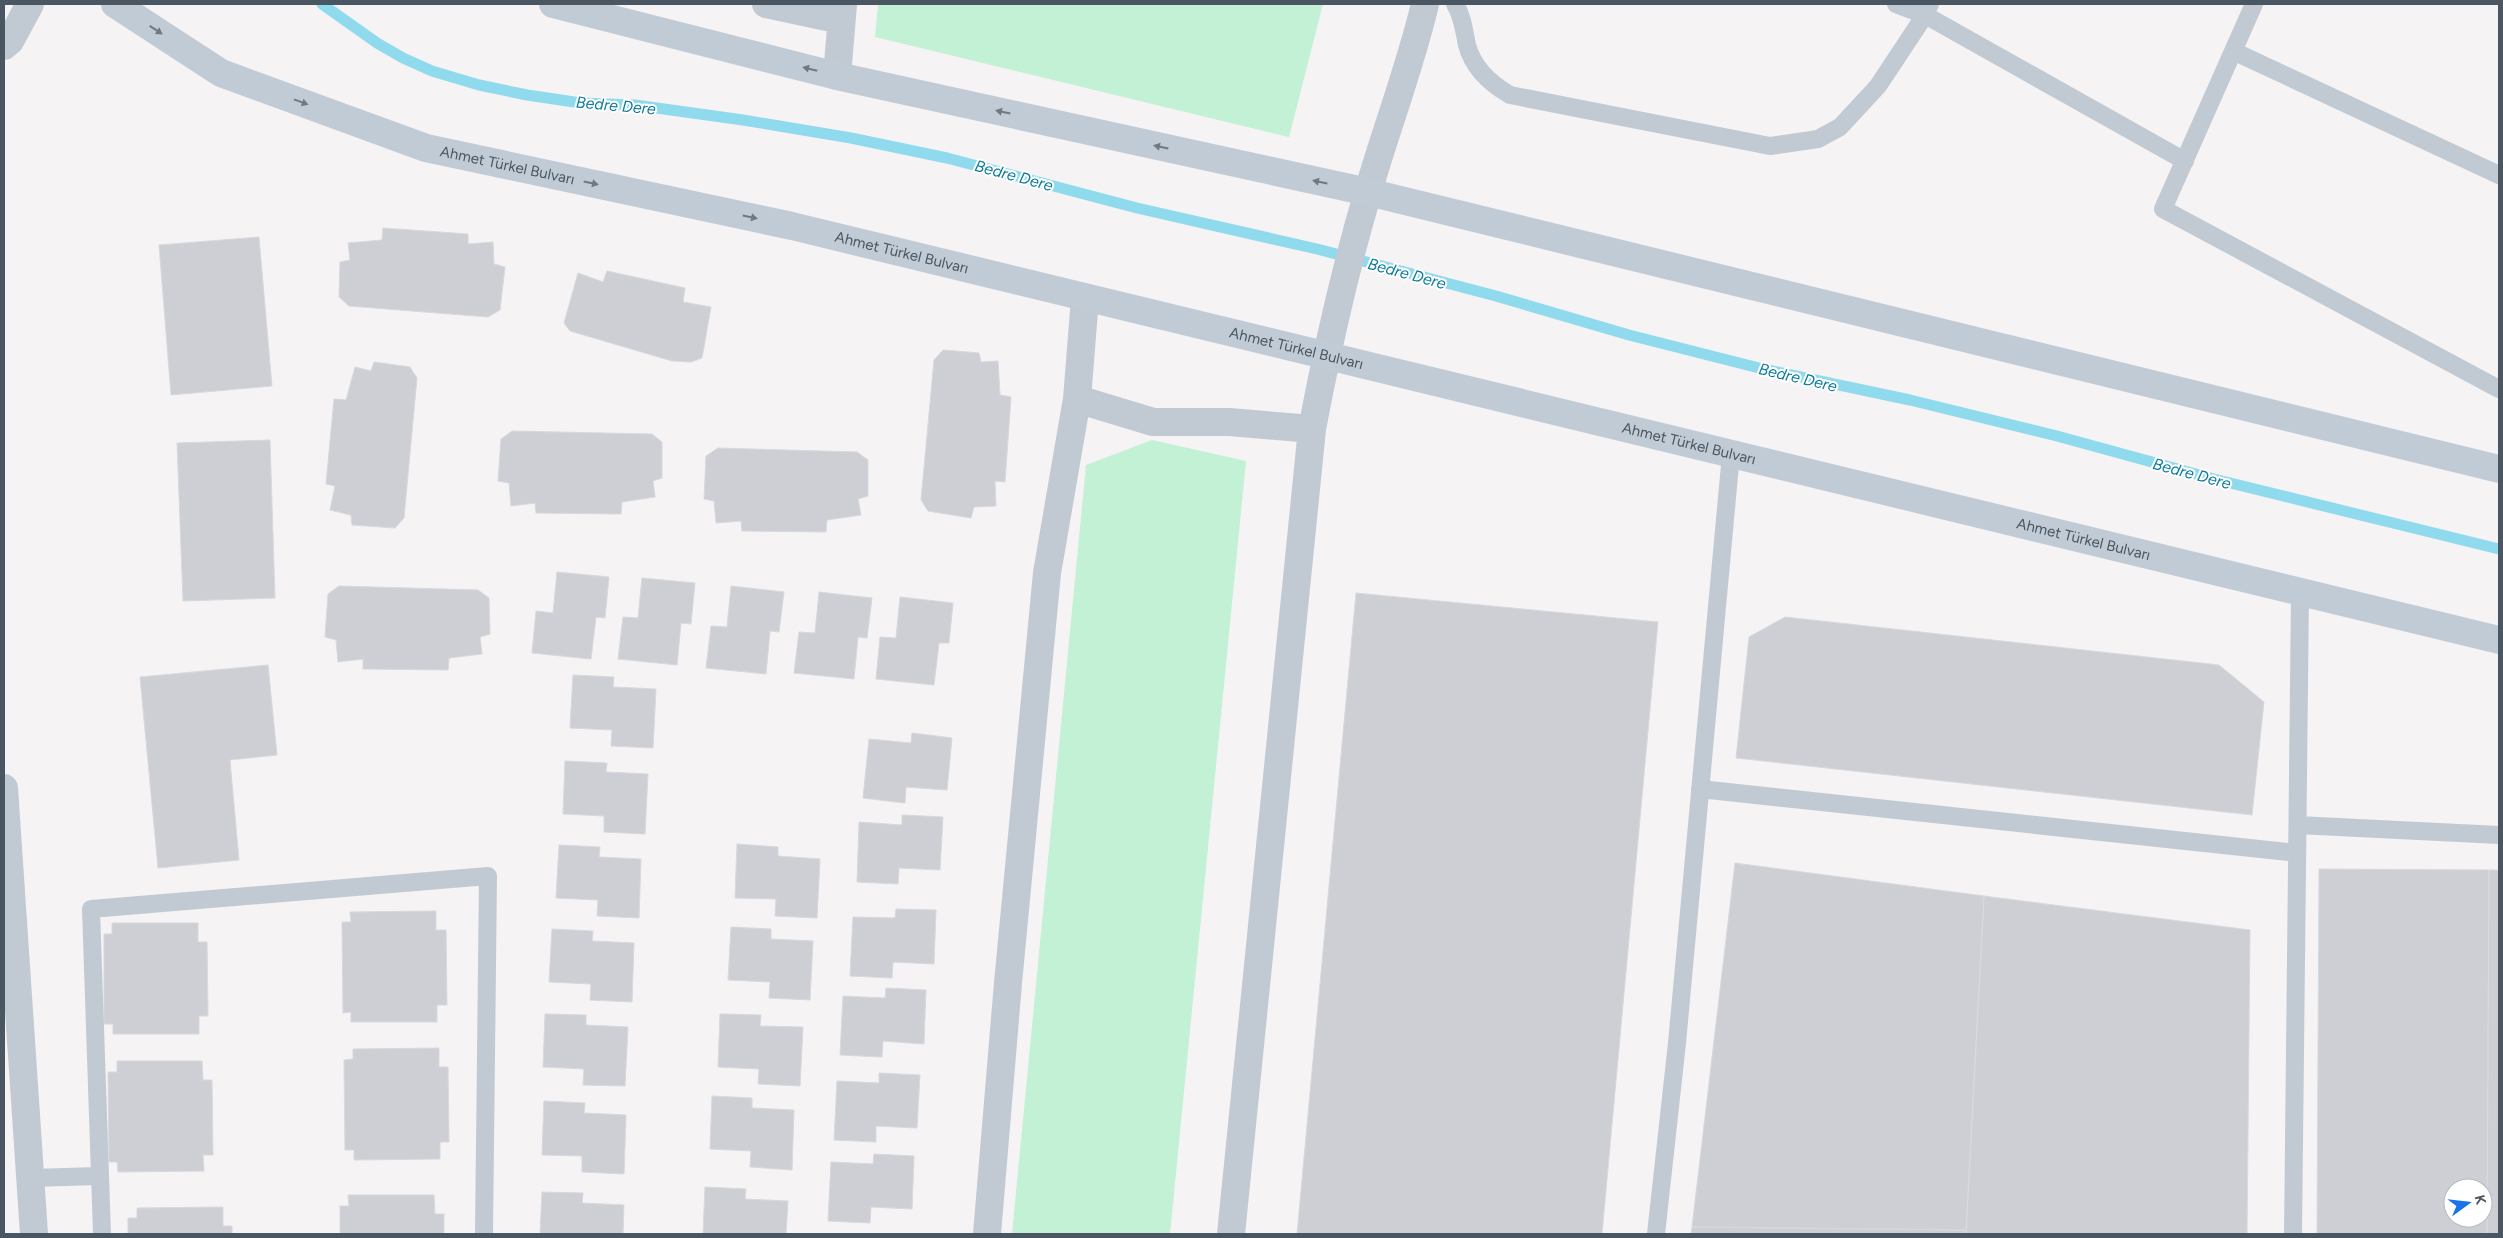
<svg xmlns="http://www.w3.org/2000/svg" width="2503" height="1238" font-family="Figtree,sans-serif">
<rect width="100%" height="100%" fill="#f5f3f3"/>
<path fill="#c3f1d5" d="M878,4H1323L1289,137L875,37Z
M1152,440L1246,461L1170,1234H1012L1086,465Z"/>
<g fill="none" stroke-linecap="round" stroke-linejoin="round">
<path stroke="#90daee" stroke-width="11" d="M322,4L377,43L403,58L432,71L479,85L527,95L581,103L635,105L743,120L851,138L947,158L1137,208L1317,249L1496,296L1629,335L1763,369L1910,400L2057,436L2214,479L2499,549"/>
</g>
<path fill="#cdcfd5" stroke="#d7d9de" fill-rule="evenodd" d="M383,228L468,234V244L493,242L494,264L505,267L500,310L488,317L349,306L339,297L340,262L350,260L348,243L382,240Z
M259,237L272,386L171,395L159,245Z
M607,271L685,288L683,302L711,307L702,358L691,362L672,361L570,331L564,323L578,273L603,282Z
M943,350L979,353L981,362L998,361L1000,395L1011,397L1005,482L995,481L996,506L974,507L971,518L928,511L921,500L934,360Z
M374,362L410,367L417,378L404,518L395,528L352,525L351,515L330,510L335,486L326,484L334,399L346,400L355,367L371,371Z
M512,431L652,434L662,442V478L653,481L655,497L622,502L621,514L536,513L535,503L511,506L509,483L498,481L501,439Z
M270,440L275,598L183,601L177,443Z
M718,448L857,452L868,460V496L858,499L861,515L827,520L826,532L742,531L741,521L716,523L714,501L704,499L706,456Z
M557,572L609,577L605,618L596,617L591,659L532,653L536,611L553,613Z
M642,578L695,583L691,624L681,623L677,665L618,659L623,617L638,618Z
M339,586L478,590L489,598L490,634L480,637L482,654L449,658L448,670L363,669V659L338,662L336,640L325,637L328,594Z
M731,586L784,592L779,632L770,631L766,674L706,668L711,626L727,627Z
M819,592L872,598L867,638L858,637L854,679L794,673L799,632L815,633Z
M1356,593L1658,622L1602,1234H1297Z
M900,597L953,603L949,643H939L934,685L876,679L880,637L896,638Z
M1785,617L2219,665L2264,702L2252,815L1736,758L1749,637Z
M268,665L277,755L230,760L239,860L158,868L140,677Z
M573,675L614,677L613,687L656,689L653,748L611,746L612,730L570,728Z
M912,733L952,738L947,790L906,787L905,803L863,798L869,739L911,743Z
M565,761L607,763L606,772L648,774L645,834L604,832V816L563,814Z
M902,815L943,817L940,870L899,868L898,884L857,882L859,822L902,825Z
M737,844L778,847V856L820,859L817,918L775,916L776,899L735,898Z
M559,845L600,847L599,857L641,859L639,918L597,916L598,900L556,898Z
M1735,863L1984,896L1966,1230L1692,1227Z
M2319,869L2489,870L2487,1234H2317ZM2453,1188H2483V1218H2453Z
M2489,870H2499V1234H2487Z
M1984,896L2250,930L2247,1234H1966Z
M896,909L936,910L934,964L893,962L892,978L850,976L853,917L895,918Z
M436,911V930H446L447,1005H437V1022H351V1012L343,1013L342,922H351L350,912Z
M112,923H198V942H207L208,1016H199V1034H113V1024H104V934H112Z
M731,927L771,929V939L813,941L810,1000L769,998L770,982L728,980Z
M552,929L593,931L592,941L634,943L632,1002L590,1000L591,984L549,982Z
M886,988L926,990L924,1044L883,1041L882,1057L840,1055L843,996L885,998Z
M545,1014L586,1015V1025L628,1027L625,1086L583,1085L584,1069L543,1067Z
M720,1014L761,1015L760,1026L803,1027L800,1086L758,1084L759,1069L718,1067Z
M439,1048V1067H448L449,1142H440V1159L354,1160V1150H345L344,1060L353,1059V1049Z
M117,1061H202L203,1080H212L213,1155H203L204,1171L118,1172L117,1162H109L108,1072H117Z
M879,1073L920,1075L917,1128L876,1126V1142L834,1140L837,1081L879,1083Z
M712,1096L752,1098V1108L794,1110L792,1170L750,1167L751,1151L710,1149Z
M544,1101L585,1103L584,1113L626,1115L624,1174L582,1172V1156L542,1155Z
M874,1154L914,1156L912,1209L871,1207L870,1223L828,1221L831,1162L873,1164Z
M705,1187L746,1189L745,1199L788,1201L786,1234H703Z
M542,1192L583,1193L582,1203L624,1205L623,1234H540Z
M348,1195H434L435,1214H444V1234H340V1206H349Z
M223,1207V1226H232V1234H128V1218H137V1208Z
M1692,1227L1966,1230V1234H1691Z"/>
<g fill="none" stroke-linecap="round" stroke-linejoin="round">
<path stroke="#c1cad2" stroke-width="18" d="M1455,4C1463,17 1464,31 1467,45C1473,68 1491,84 1510,95L1770,146L1818,139L1840,127L1878,86L1925,15L1930,4
M1896,4L1925,15L2185,161
M2254,4L2163,209L2499,389
M2233,51L2499,175
M1700,789L2297,853
M2298,825L2499,835
M31,1178L99,1176
M102,1234L91,909L488,876L484,1234
M1656,1234L1677,1043L1731,454
M2293,1234L2300,592"/>
<path stroke="#c1cad2" stroke-width="28" d="M766,4L841,20
M4,46L10,41L30,4
M837,76L843,4
M1077,399L1153,422H1229L1312,429
M4,788L34,1234
M987,1234L1008,983L1047,573L1077,399L1085,298
M1231,1234L1312,429C1327,350 1345,270 1368,192C1386,129 1410,68 1425,4"/>
<g stroke="#c1cbd6" stroke-width="28">
<path id="s1" d="M115,4L221,73L426,148L792,226L2499,640"/>
<path d="M553,4L837,76L1368,192L2499,469"/>
</g>
</g>
<defs><path id="oneway-solid" d="M-6-.8H1V-3.2L6.5 0L1 3.2V.8H-6Z" transform="scale(1.25)"/></defs>
<g fill="#6e7984">
<use href="#oneway-solid" transform="translate(156 30) rotate(33)"/>
<use href="#oneway-solid" transform="translate(810 69) rotate(-166)"/>
<use href="#oneway-solid" transform="translate(301 102) rotate(20)"/>
<use href="#oneway-solid" transform="translate(1003 112) rotate(-168)"/>
<use href="#oneway-solid" transform="translate(1161 147) rotate(-168)"/>
<use href="#oneway-solid" transform="translate(1320 182) rotate(-168)"/>
<use href="#oneway-solid" transform="translate(591 183) rotate(12)"/>
<use href="#oneway-solid" transform="translate(750 217) rotate(12)"/>
</g>
<g text-anchor="middle" stroke-width="4" stroke-linejoin="round" paint-order="stroke">
<g font-size="15" fill="#4a5661" stroke="#fff">
<text dy="5" stroke="none"><textPath href="#s1" startOffset="428">Ahmet Türkel Bulvarı</textPath></text>
<text dy="5" stroke="none"><textPath href="#s1" startOffset="832">Ahmet Türkel Bulvarı</textPath></text>
<text dy="5" stroke="none"><textPath href="#s1" startOffset="1238">Ahmet Türkel Bulvarı</textPath></text>
<text dy="5" stroke="none"><textPath href="#s1" startOffset="1642">Ahmet Türkel Bulvarı</textPath></text>
<text dy="5" stroke="none"><textPath href="#s1" startOffset="2048">Ahmet Türkel Bulvarı</textPath></text>
</g>
<g font-size="16" font-style="italic" fill="#0c7c9b" stroke="#fff">
<text transform="translate(616 105) rotate(5)" y="6">Bedre Dere</text>
<text transform="translate(1014 175) rotate(15)" y="6">Bedre Dere</text>
<text transform="translate(1407 273) rotate(15)" y="6">Bedre Dere</text>
<text transform="translate(1798 377) rotate(13)" y="6">Bedre Dere</text>
<text transform="translate(2192 473) rotate(15)" y="6">Bedre Dere</text>
</g>
</g>
<rect width="2503" height="1238" fill="none" stroke="#4a5661" stroke-width="10"/>
<g transform="translate(2468 1203) rotate(75)"><circle r="24" fill="#ffffff" stroke="#b7bbc0"/>
<path d="M0-4L9 19L0 12L-9 19Z" fill="#1a73e8"/>
<text y="-8" font-size="14" font-weight="bold" text-anchor="middle" fill="#4a5661">K</text>
</g>
</svg>
